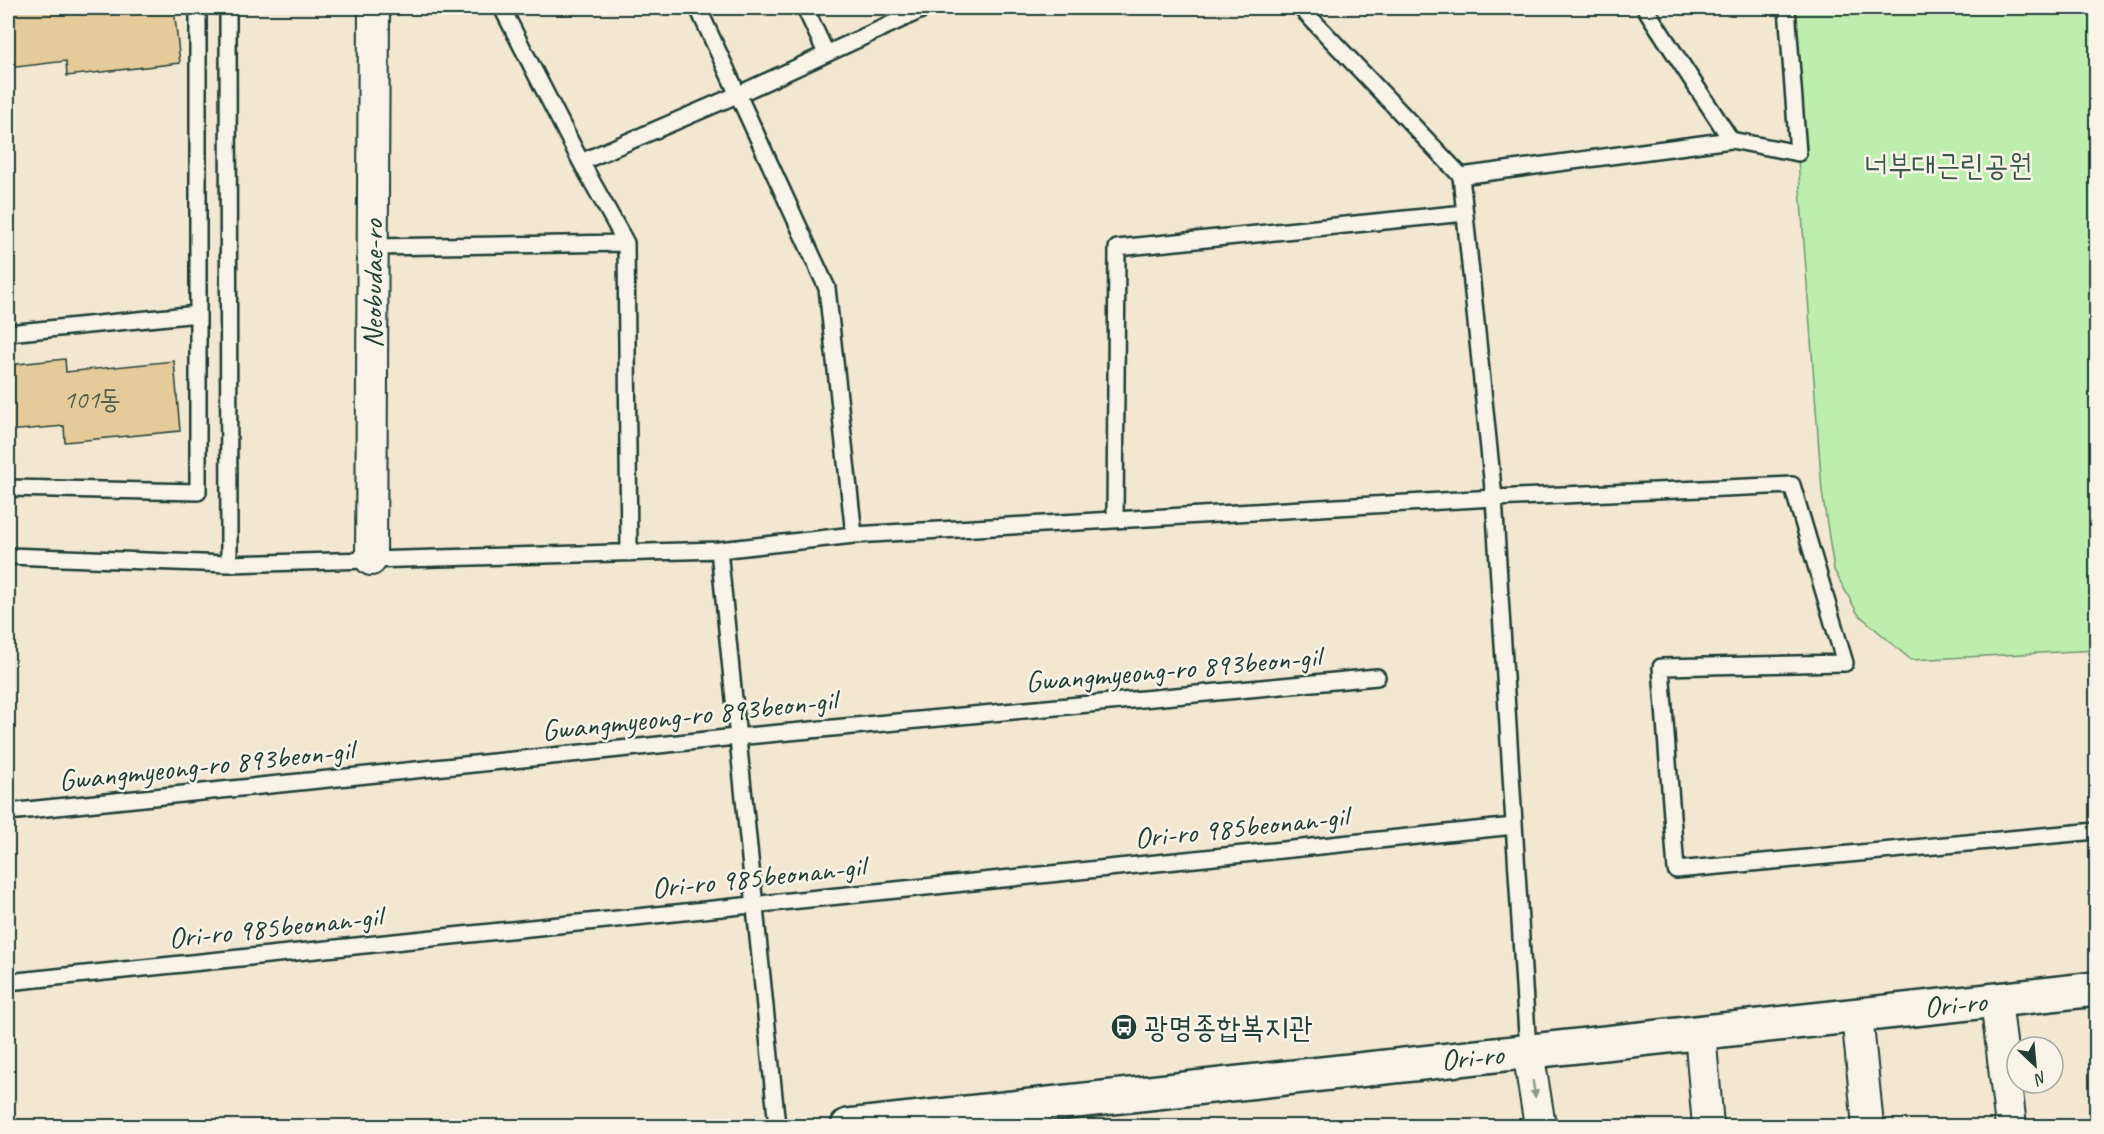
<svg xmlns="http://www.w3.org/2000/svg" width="2104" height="1134" font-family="Caveat,'Poor Story',sans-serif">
<rect width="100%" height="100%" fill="#f2e7d1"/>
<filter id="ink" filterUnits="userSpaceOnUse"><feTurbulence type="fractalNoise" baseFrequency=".0167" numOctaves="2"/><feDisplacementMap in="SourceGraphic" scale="12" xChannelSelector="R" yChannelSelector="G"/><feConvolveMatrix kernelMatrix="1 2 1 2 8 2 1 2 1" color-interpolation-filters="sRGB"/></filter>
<g filter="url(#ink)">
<path fill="#beeead" stroke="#6e9670" stroke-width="1.5" d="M1787,8H2096V650L1911,660L1858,614L1834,570L1822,491Z"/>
<path fill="#e5cb9a" stroke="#1f3d34" stroke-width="1.5" d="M8,8H174L180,63L67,76L66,61L8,68Z
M65,359L66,372L174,361L180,431L65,442L64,426L8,431V365Z"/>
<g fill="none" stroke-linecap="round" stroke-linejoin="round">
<defs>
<path id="lane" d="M228,8L229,564
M502,8L581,162L626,243L629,553
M698,8L827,288L854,535
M805,8L826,53
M1301,8L1461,176L1494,498L1528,1051
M1731,140L1798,153L1787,8
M581,162L739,94L926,8
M1461,176L1731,140L1645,8
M373,247L626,243
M8,333L198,314
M8,488L198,492V8
M1115,520L1117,248L1465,213
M719,550L777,1126
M8,556L229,564L719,550L854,535L1494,498L1792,485L1845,663L1661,667L1676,870L2096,831
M8,812L736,737L1377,677
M8,982L1514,826"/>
<path id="street" d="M371,560L374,8
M1996,1000L2011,1126
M1857,1015L1868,1126
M1700,1033L1708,1126
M1528,1051L1540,1126"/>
<path id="secondary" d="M848,1126L2096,989"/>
</defs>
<use href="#lane" stroke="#1f3d34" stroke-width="20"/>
<use href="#street" stroke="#1f3d34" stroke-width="34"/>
<use href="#secondary" stroke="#1f3d34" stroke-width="38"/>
<use href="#lane" stroke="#f7f3e8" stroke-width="15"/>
<use href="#street" stroke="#f7f3e8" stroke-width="30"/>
<use href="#secondary" stroke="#f7f3e8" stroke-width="33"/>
</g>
<defs><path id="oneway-solid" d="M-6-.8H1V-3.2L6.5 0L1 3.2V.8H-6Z" transform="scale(1.5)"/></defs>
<use fill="#8b988e" href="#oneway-solid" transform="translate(1534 1089) rotate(81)"/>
</g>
<defs>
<symbol id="bus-disc" viewBox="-11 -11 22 22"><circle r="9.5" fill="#1f3d34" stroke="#f7f3e8"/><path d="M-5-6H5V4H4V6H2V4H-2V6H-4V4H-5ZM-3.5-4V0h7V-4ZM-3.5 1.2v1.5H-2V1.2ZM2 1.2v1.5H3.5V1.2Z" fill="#fff"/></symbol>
</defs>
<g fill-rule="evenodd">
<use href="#bus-disc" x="1109" y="1012" width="30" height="30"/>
</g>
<g text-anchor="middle" stroke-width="5" stroke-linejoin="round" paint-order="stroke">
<g font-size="27" fill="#50604e">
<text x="92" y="408">101동</text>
</g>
<g font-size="30" fill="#375846" stroke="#f7f3e8">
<text x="1948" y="175">너부대근린공원</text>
</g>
<g font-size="30" fill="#1f3d34" stroke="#f7f3e8">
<text transform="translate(372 284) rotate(-90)" y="10">Neobudae-ro</text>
<text transform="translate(1173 669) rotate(-5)" y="10">Gwangmyeong-ro 893beon-gil</text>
<text transform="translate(689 715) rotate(-6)" y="10">Gwangmyeong-ro 893beon-gil</text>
<text transform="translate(206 765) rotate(-6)" y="10">Gwangmyeong-ro 893beon-gil</text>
<text transform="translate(1241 827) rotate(-6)" y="10">Ori-ro 985beonan-gil</text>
<text transform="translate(758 877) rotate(-6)" y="10">Ori-ro 985beonan-gil</text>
<text transform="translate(275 927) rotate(-6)" y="10">Ori-ro 985beonan-gil</text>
<text transform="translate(1955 1004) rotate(-6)" y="10">Ori-ro</text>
<text transform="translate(1472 1057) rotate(-6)" y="10">Ori-ro</text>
</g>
<g font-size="30" fill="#1f3d34" stroke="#f7f3e8" text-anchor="start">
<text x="1144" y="1037">광명종합복지관</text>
</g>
</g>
<rect width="2104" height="1134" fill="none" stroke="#f7f3e8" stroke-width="30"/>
<rect x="15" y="15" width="2074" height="1104" fill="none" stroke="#1f3d34" stroke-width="2" filter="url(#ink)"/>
<g transform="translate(2035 1065) rotate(154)"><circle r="28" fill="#f7f3e8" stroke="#a1aaa0" stroke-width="1.5"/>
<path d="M0-4.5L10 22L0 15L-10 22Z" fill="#1f3d34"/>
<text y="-9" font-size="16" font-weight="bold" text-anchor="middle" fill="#1f3d34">N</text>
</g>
</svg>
